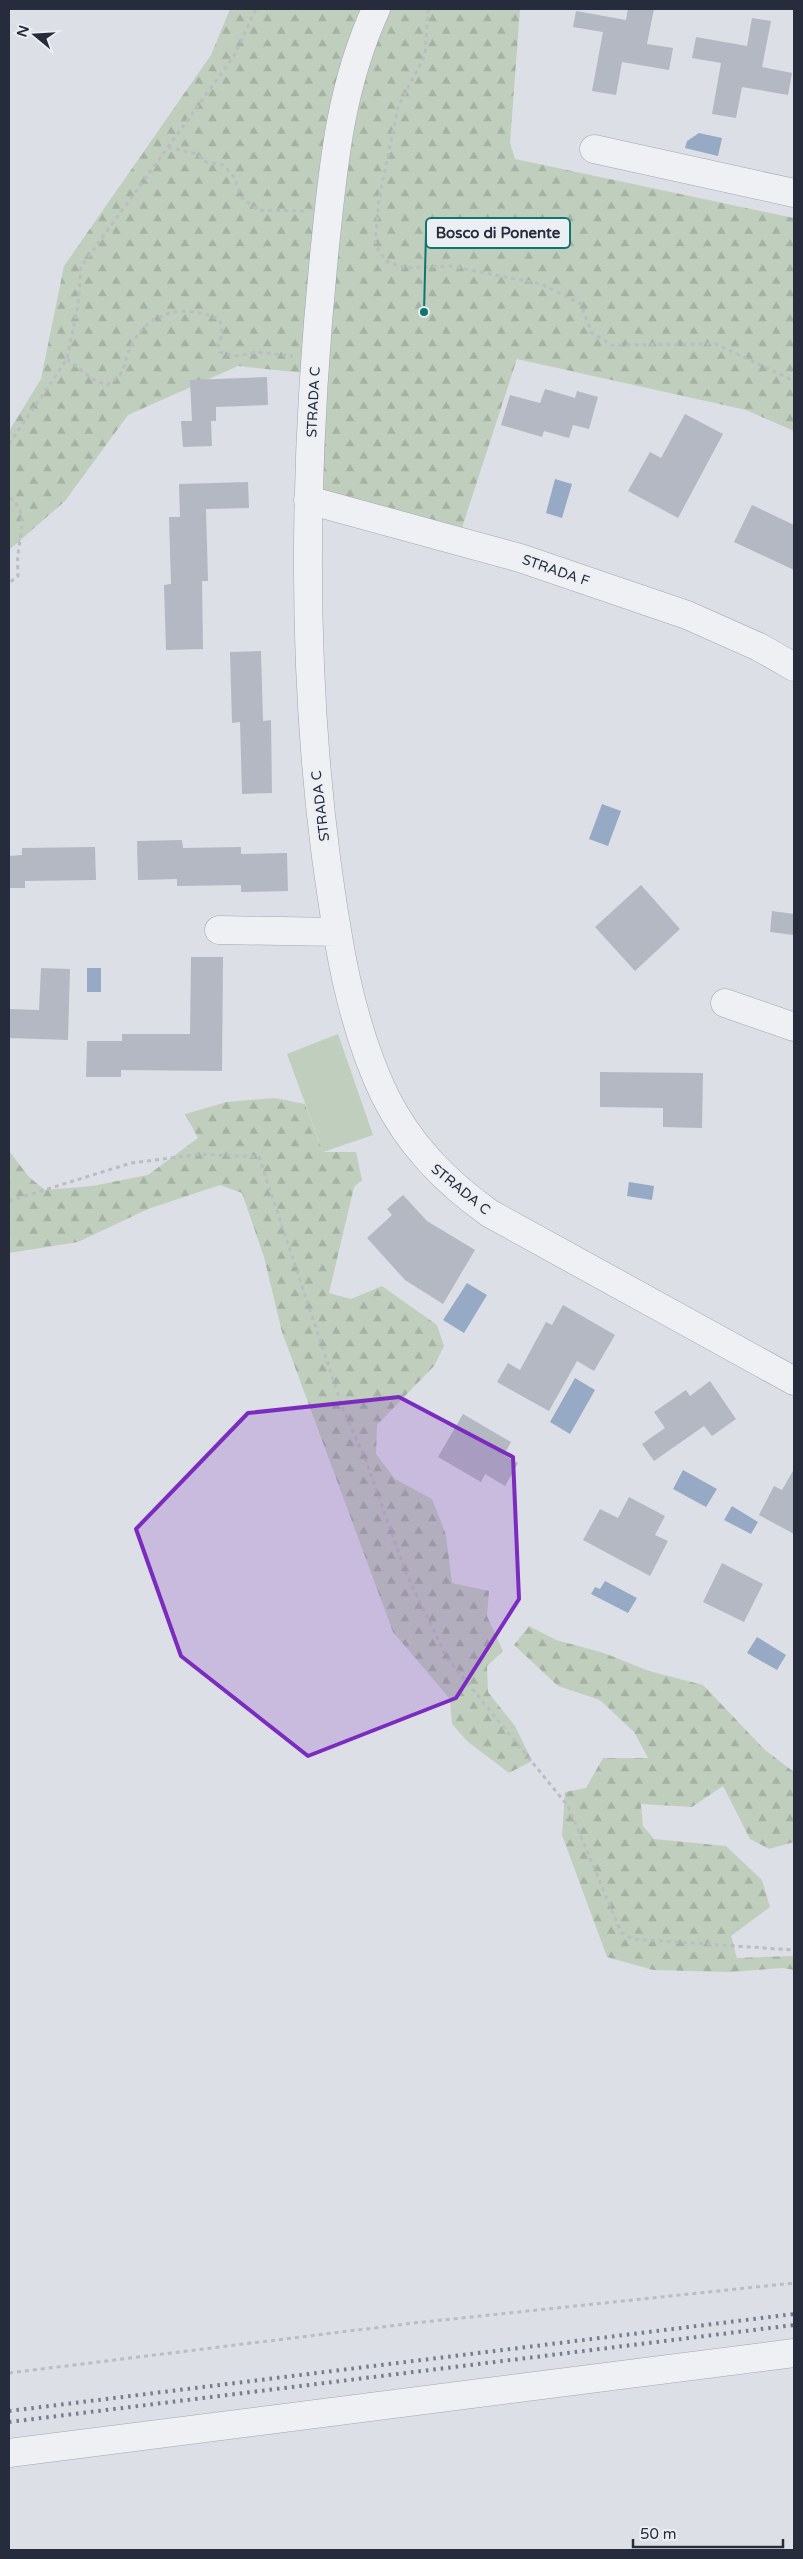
<svg xmlns="http://www.w3.org/2000/svg" width="803" height="2559" font-family="'Varela Round',sans-serif">
<defs>
<pattern id="forest-firs" width="22" height="20" patternUnits="userSpaceOnUse" patternTransform="scale(1.25)"><rect width="22" height="20" fill="#c0cfbd"/><path d="M5 1l3.5 6h-7zM16 11l3.5 6h-7z" fill="#a5b2a3"/></pattern>
</defs>
<rect width="100%" height="100%" fill="#dcdfe5"/>
<path fill="#c0cfbd" d="M338,1034L373,1135L323,1152L287,1054Z"/>
<path fill="url(#forest-firs)" d="M230,9H520L510,143L515,159L794,218V431L746,410L517,359L459,537L308,500L314,374L238,366L128,415L65,501L9,550V431L41,379L64,266L211,55Z
M275,1098L305,1104L323,1152H356L362,1180L354,1187L329,1293L351,1299L382,1286L437,1325L444,1346L434,1366L377,1425L376,1454L395,1479L432,1499L446,1535L452,1583L489,1591L487,1616L503,1651L487,1666L488,1692L515,1726L532,1761L509,1773L467,1741L452,1724L450,1699L393,1632L282,1332L264,1257L242,1193L220,1185L148,1209L78,1242L9,1253V1151L29,1177L45,1190L92,1186L148,1175L198,1138L185,1114L227,1102Z
M529,1626L556,1640L604,1653L649,1671L703,1685L765,1750L794,1772V1842L769,1849L750,1839L723,1786L692,1807L641,1804L643,1826L654,1839L726,1846L762,1880L770,1907L731,1936L737,1958L794,1956V1970L783,1968L731,1972L653,1970L607,1957L562,1835L565,1792L586,1788L603,1758H648L634,1732L600,1700L558,1686L514,1645Z"/>
<path fill="#97aac5" d="M699,133L722,138L718,156L685,148L687,141Z
M555,479L572,484L562,518L546,513Z
M602,804L621,811L608,846L589,839Z
M87,968H101V992H87Z
M629,1182L654,1186L652,1200L627,1196Z
M467,1283L487,1295L464,1333L443,1320Z
M575,1378L595,1390L570,1434L550,1422Z
M683,1470L717,1489L706,1507L673,1489Z
M732,1506L758,1522L751,1534L724,1520Z
M605,1581L637,1598L628,1613L591,1594L595,1587L600,1589Z
M757,1637L786,1655L777,1670L747,1653Z"/>
<path fill="#b3b8c2" d="M628,9H654L647,44L673,48L669,70L622,62L616,95L592,91L603,32L573,27L576,11L626,20Z
M752,18L771,21L762,67L792,73L788,95L742,87L736,118L712,114L721,63L692,58L696,37L747,46Z
M267,377L268,405L216,407V421H211L212,446L183,447L181,421H192L190,380Z
M545,389L575,398L577,391L598,397L589,429L573,425L569,438L544,431L542,437L501,425L510,395L540,403Z
M685,414L723,434L678,518L628,491L650,452L661,458Z
M248,482L249,508L206,509L208,581H202L203,649L166,650L164,585L171,584L169,517H180L179,484Z
M752,505L794,525V570L734,542Z
M261,651L263,721L271,720L272,793L242,794L240,722L232,723L230,652Z
M182,840L183,848L241,847V854L287,853L288,891L241,892V885L177,886V879L138,880L137,841Z
M95,847L96,880L25,881V888H9V856L22,855V848Z
M641,885L680,929L635,971L595,927Z
M772,911L794,914V935L770,932Z
M191,957H223L222,1071L121,1070V1077H86L87,1041H122V1034H190Z
M41,968L70,969L68,1040L9,1038V1009L39,1010Z
M600,1072L703,1073L702,1128L663,1127V1108L600,1107Z
M403,1195L427,1221L475,1250L443,1304L405,1280L367,1238L392,1215L387,1209Z
M563,1305L615,1335L594,1371L577,1361L549,1411L497,1382L508,1363L520,1370L546,1322L552,1325Z
M710,1381L736,1419L712,1436L704,1426L654,1461L642,1444L665,1428L654,1412L686,1390L690,1396Z
M463,1414L511,1442L504,1455L518,1463L505,1486L485,1474L481,1482L438,1457Z
M794,1469V1534L759,1515L774,1486L782,1490Z
M629,1497L665,1516L655,1535L668,1541L650,1576L583,1540L600,1509L618,1518Z
M722,1563L763,1584L744,1622L703,1602Z"/>
<g fill="none" stroke-linecap="round" stroke-linejoin="round">
<defs>
<path id="minor" d="M376,9C339,90 333,169 324,256C304,456 300,657 326,857C337,938 349,1021 385,1096C410,1146 445,1181 489,1213L794,1381
M594,149L794,193
M308,500L520,558L687,615L759,647L794,667
M219,930L337,932
M725,1003L794,1027
M9,2453L794,2353"/>
</defs>
<use href="#minor" stroke="#a2a6af" stroke-width="29"/>
<path stroke="#babdc4" stroke-width="3" stroke-dasharray="4 4" stroke-linecap="butt" d="M428,9L425,55L398,107L379,199L375,245L386,261L405,268L450,266L541,284L581,304L591,332L611,345L716,344L794,381
M168,147L197,154L206,162L223,165L234,177L241,197L258,210L305,211
M67,359L92,379L107,385C131,369 120,366 132,344C151,309 185,305 219,319C223,329 223,335 218,344L220,352L237,356L257,352L293,356
M9,444L67,359L78,305L81,267L234,56L256,9
M9,498C30,510 19,537 18,556C17,562 18,569 18,576L9,583
M9,1201L131,1163L201,1154L259,1157L343,1409L366,1461L406,1573L447,1658L568,1806L621,1932L632,1939L794,1950
M9,2373L414,2323L794,2283"/>
<use href="#minor" stroke="#eef0f4" stroke-width="28"/>
<path stroke="#767d8e" stroke-width="4" stroke-dasharray="2.5 5" stroke-linecap="butt" d="M9,2411L794,2314
M9,2422L794,2325"/>
</g>
<path fill="#7b2cbf" fill-opacity="0.2" stroke="#7b2cbf" stroke-width="4" stroke-linejoin="round" d="M399,1397L513,1457L519,1599L456,1698L308,1756L181,1656L136,1529L248,1413Z"/>
<g text-anchor="middle" stroke-width="4" stroke-linejoin="round" paint-order="stroke">
<g font-size="14" fill="#262c3b" stroke="#ebeef3">
<text transform="translate(313 402) rotate(-87)" y="5">STRADA C</text>
<text transform="translate(556 570) rotate(19)" y="5">STRADA F</text>
<text transform="translate(320 806) rotate(-97)" y="5">STRADA C</text>
<text transform="translate(461 1189) rotate(39)" y="5">STRADA C</text>
</g>
</g>
<path fill="none" stroke="#0f766e" stroke-width="2" d="M424 312L426 233"/>
<circle fill="#0f766e" stroke="#ebeef3" stroke-width="2" cx="424" cy="312" r="5"/>
<rect fill="#ebeef3" stroke="#0f766e" stroke-width="2" x="426" y="218" width="144" height="30" rx="5"/>
<g font-size="15" text-anchor="middle" font-weight="bold" fill="#262c3b">
<text x="498" y="238">Bosco di Ponente</text>
</g>
<rect width="803" height="2559" fill="none" stroke="#262c3b" stroke-width="20"/>
<g transform="translate(35 35) rotate(288)" stroke="#ebeef3" stroke-width="4" paint-order="stroke">
<path d="M0-4L9 19L0 12L-9 19Z" fill="#262c3b"/>
<text y="-8" font-size="14" font-weight="bold" text-anchor="middle" fill="#262c3b">N</text>
</g>
<path d="M633 2539v8h150v-8" fill="none" stroke="#262c3b" stroke-width="2.5"/>
<text x="640" y="2539" font-size="15" fill="#262c3b" stroke="#ebeef3" stroke-width="4" paint-order="stroke">50 m</text>
</svg>
